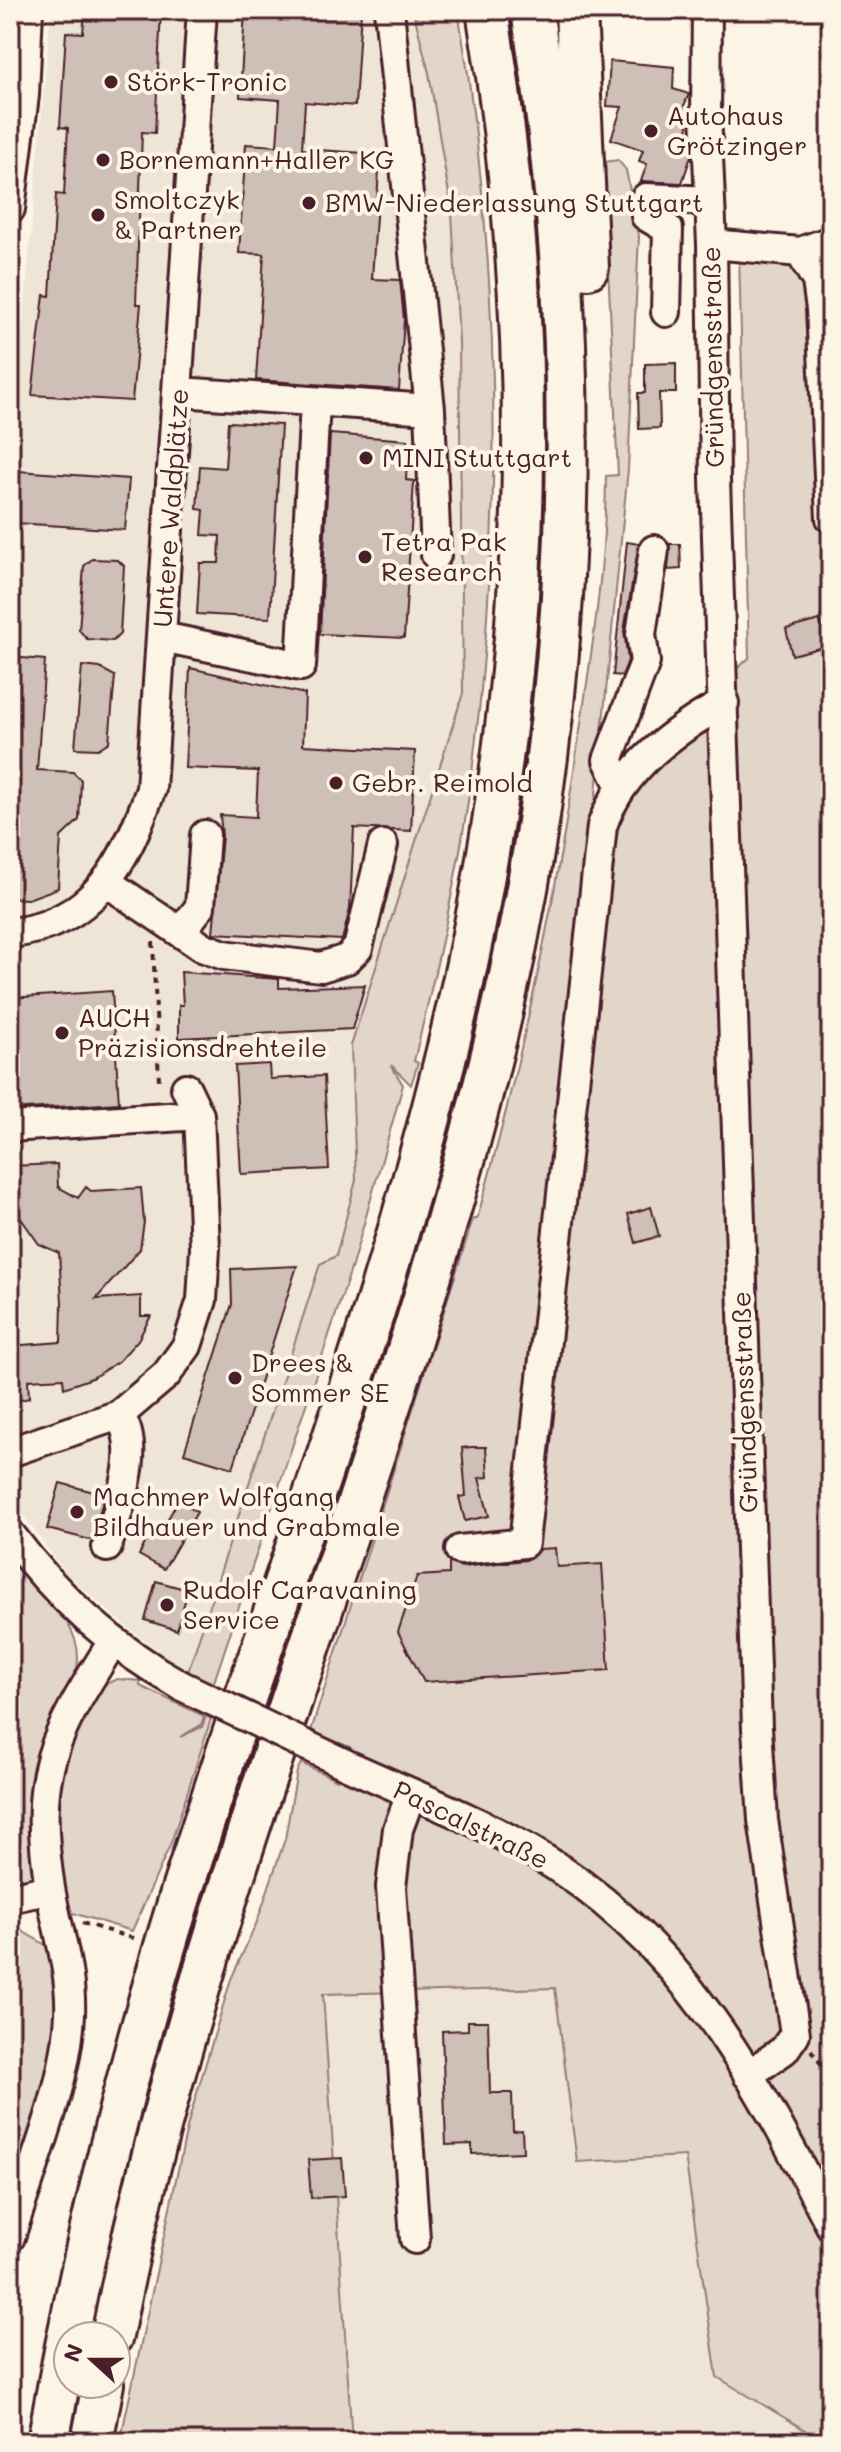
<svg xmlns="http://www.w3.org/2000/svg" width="841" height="2452" font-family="Mali,sans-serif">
<rect width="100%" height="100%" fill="#fcf5e5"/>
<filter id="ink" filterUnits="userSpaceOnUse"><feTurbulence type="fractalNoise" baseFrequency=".0125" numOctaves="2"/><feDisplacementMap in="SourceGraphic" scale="16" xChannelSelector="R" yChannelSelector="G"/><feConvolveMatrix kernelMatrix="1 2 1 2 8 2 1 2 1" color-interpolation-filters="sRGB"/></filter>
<g filter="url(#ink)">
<path fill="#eee5d7" d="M51,10H413L429,73L452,213L459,342L463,693L351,1046L356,1180L336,1256L320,1264L188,1672L133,1632L66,1574L10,1497V471Z
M556,1988L577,2162L685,2156L717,2376L825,2442H352L323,1994Z"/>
<path fill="#e2d5ca" stroke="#967a7a" stroke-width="2" d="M413,10H458C502,268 504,529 470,788C457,880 436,971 414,1061L418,1063L411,1085L391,1065L403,1085L352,1266L213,1685L188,1672L320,1264L336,1256L356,1180L351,1046L463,693L459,342L452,213L429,73Z
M618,160L626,170L639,236L628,469L595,803L608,782L749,658L739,253L831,257V2442H825L717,2377L685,2156L577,2162L555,1988L323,1994L352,2442H120L188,2123L231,1979L257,1922L285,1839L297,1771L301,1763L337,1780L350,1747L311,1731L473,1219H477C519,1071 552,922 574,770C589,668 605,580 606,476L618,475L603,162Z
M10,1557C35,1591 86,1622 77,1668L99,1687L117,1679L141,1681L140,1686L204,1716L201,1725L180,1737L202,1727L206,1716L211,1719L171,1843L132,1931L10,1894Z
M10,1924L49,1947L60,1990V2034L10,2285Z"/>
<path fill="#cfc0b7" stroke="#4a1f2b" stroke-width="2" d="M85,10H161L155,133L142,132L136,304H141L132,401L32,395L44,295L50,296L56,194L64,195L68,128L60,127L66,32L83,33Z
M245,10H361L355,106L305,102L302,149L380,154L372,279L400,280L404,320L399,390L256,380L264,254L239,253L246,144L277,146L280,100L240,97Z
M610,61L674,67L673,89L689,94L683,108L689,120L685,142L691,156L682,183L641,181L647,164L639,161L643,150L611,139L622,107L607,106Z
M676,363V393H659L660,428L639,429L638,393H645V364Z
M228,422L281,425L270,618L197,614L200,563H219L220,536L202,535L204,510L197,509L200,466L225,468Z
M330,434L408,440L406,480L414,481L404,638L320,634Z
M18,471L129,479L125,530L15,523Z
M627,542L639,544L624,631L628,660L622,676L613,675Z
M670,544H680L681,569L668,570Z
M92,559L118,560L124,566L120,634L113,641L87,639L79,630L84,566Z
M820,620L827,646L792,655L786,629Z
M10,657L45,660L37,770L73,772L81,780L79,820L61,837L58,888L28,899L10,898Z
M82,666L100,668L115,676L109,742L98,749L75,748Z
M190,668L305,694L303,745L415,751L411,831L354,828L350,909L342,940L213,933L222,836L220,815L256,817L258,771L185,768Z
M181,972L279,979V988L365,985L352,1029L179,1038V1005H183Z
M112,991L119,1103L10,1110V998Z
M269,1064L270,1079L324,1076L329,1169L241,1174L235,1066Z
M57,1164L58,1187L78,1198L86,1187L91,1191L141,1188L144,1222L140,1249L96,1299L141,1296V1316H151L138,1340L119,1361L92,1378L64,1388L63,1378L28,1380L29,1398L10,1403V1346L61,1342L62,1302L59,1253L39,1244L10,1203V1166Z
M651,1207L659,1236L636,1243L628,1214Z
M297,1266L233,1468L184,1453L232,1304L231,1269Z
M471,1447H486L488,1477L479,1478L489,1516L465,1521L459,1497L466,1496L462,1448Z
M60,1483L105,1495L91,1540L47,1529Z
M178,1501L197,1512L164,1569L139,1555L150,1534L157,1538Z
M555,1548L557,1567L602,1564L609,1670L424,1682L398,1632L417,1576L449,1574V1562L462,1567L526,1560L540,1549Z
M156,1581L188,1590L177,1630L145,1620Z
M468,2021H488L490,2093H512L513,2131L522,2130L523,2152L472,2154V2144L446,2145L442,2031L468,2030Z
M342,2158L345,2196L311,2198L308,2160Z"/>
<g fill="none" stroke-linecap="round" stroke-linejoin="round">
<defs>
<path id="minor" d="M389,10L430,409L436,555
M707,10L706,114L712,244L715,479L757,1728L763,1820L795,2034L784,2050L748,2075
M10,209L24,95L28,10
M712,244L800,252L831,241
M800,252L817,281L821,309L831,518
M666,312L668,229L646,216V198L710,201
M179,392L430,409
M162,637L301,666L315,402
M620,785L608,760L645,662L641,634L654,550
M108,883L202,947L224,955L321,967L347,959L358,948L383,845
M181,931L200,907L205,835
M10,933C94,925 126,861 151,789L202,10
M10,1127L199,1115
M10,1452L119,1415L166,1375L187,1346L202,1300L205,1248L199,1115L186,1088
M10,1534C58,1598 112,1647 182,1686
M107,1547C117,1509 144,1451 119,1415
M460,1550L524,1543L602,826C622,769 673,731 724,703
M343,1763C406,1792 472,1817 531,1851C682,1938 755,2077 831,2226
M411,1794L398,1829L391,1887L415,2239
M10,1898L50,1889
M10,2237C31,2169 67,2085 70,2014C72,1972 57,1929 50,1888C32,1771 52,1739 112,1643"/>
<path id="highway" d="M576,10L588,268
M112,2336C196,1902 381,1498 488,1070C577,718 589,369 532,10
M48,2442C84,2236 135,2033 200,1834C299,1528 418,1225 478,909C536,604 537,315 487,10
M92,2442L103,2384"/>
</defs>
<use href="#minor" stroke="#4a1f2b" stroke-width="34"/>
<use href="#highway" stroke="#4a1f2b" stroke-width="46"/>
<path stroke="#4a1f2b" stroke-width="4" stroke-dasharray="6 6" stroke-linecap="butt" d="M153,942L159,1081L163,1082
M82,1923L139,1940
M811,2050L831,2078"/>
<use href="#minor" stroke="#fcf5e5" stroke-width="28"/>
<use href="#highway" stroke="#fcf5e5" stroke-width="40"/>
<defs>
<path id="minor-bridge" d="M182,1686L343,1763"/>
</defs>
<use href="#minor-bridge" stroke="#4a1f2b" stroke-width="34" stroke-linecap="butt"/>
<use href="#minor-bridge" stroke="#fcf5e5" stroke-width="28"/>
</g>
</g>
<g fill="#4a1f2b" stroke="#fcf5e5" stroke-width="3">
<circle cx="111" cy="82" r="8"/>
<circle cx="651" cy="131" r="8"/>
<circle cx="103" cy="160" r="8"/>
<circle cx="309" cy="203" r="8"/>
<circle cx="98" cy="215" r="8"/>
<circle cx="366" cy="458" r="8"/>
<circle cx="365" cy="557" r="8"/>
<circle cx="336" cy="783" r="8"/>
<circle cx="62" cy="1033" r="8"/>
<circle cx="235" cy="1378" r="8"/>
<circle cx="77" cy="1512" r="8"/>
<circle cx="167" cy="1605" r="8"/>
</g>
<g text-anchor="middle" stroke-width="8" stroke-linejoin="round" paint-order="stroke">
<g font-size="26" fill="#4a1f2b" stroke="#fcf5e5" text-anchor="start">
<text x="127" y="91">Störk-Tronic</text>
<text x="667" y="125">Autohaus<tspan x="667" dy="30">Grötzinger</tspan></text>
<text x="119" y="169">Bornemann+Haller KG</text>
<text x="114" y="209">Smoltczyk<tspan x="114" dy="30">&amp; Partner</tspan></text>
<text x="325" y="212">BMW-Niederlassung Stuttgart</text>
<text x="382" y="467">MINI Stuttgart</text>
<text x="381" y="551">Tetra Pak<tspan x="381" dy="30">Research</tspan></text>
<text x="352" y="792">Gebr. Reimold</text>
<text x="78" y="1027">AUCH<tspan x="78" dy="30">Präzisionsdrehteile</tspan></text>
<text x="251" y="1372">Drees &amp;<tspan x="251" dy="30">Sommer SE</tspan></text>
<text x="93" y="1506">Machmer Wolfgang<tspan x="93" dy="30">Bildhauer und Grabmale</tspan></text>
<text x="183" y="1599">Rudolf Caravaning<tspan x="183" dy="30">Service</tspan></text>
</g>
<g font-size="26" fill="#4a1f2b" stroke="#fcf5e5">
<text transform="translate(713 357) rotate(-91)" y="9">Gründgensstraße</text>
<text transform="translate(171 508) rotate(-86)" y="9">Untere Waldplätze</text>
<text transform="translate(745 1402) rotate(-92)" y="9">Gründgensstraße</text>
<text transform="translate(471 1825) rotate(26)" y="9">Pascalstraße</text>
</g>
</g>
<rect width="841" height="2452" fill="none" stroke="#fcf5e5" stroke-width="40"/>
<rect x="20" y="20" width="801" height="2412" fill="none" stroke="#4a1f2b" stroke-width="3" filter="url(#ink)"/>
<g transform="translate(92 2360) rotate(291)"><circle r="38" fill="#fcf5e5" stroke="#b59f9b" stroke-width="2"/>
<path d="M0-6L14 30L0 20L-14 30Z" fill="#4a1f2b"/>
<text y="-12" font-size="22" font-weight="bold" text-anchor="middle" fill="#4a1f2b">N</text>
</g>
</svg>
